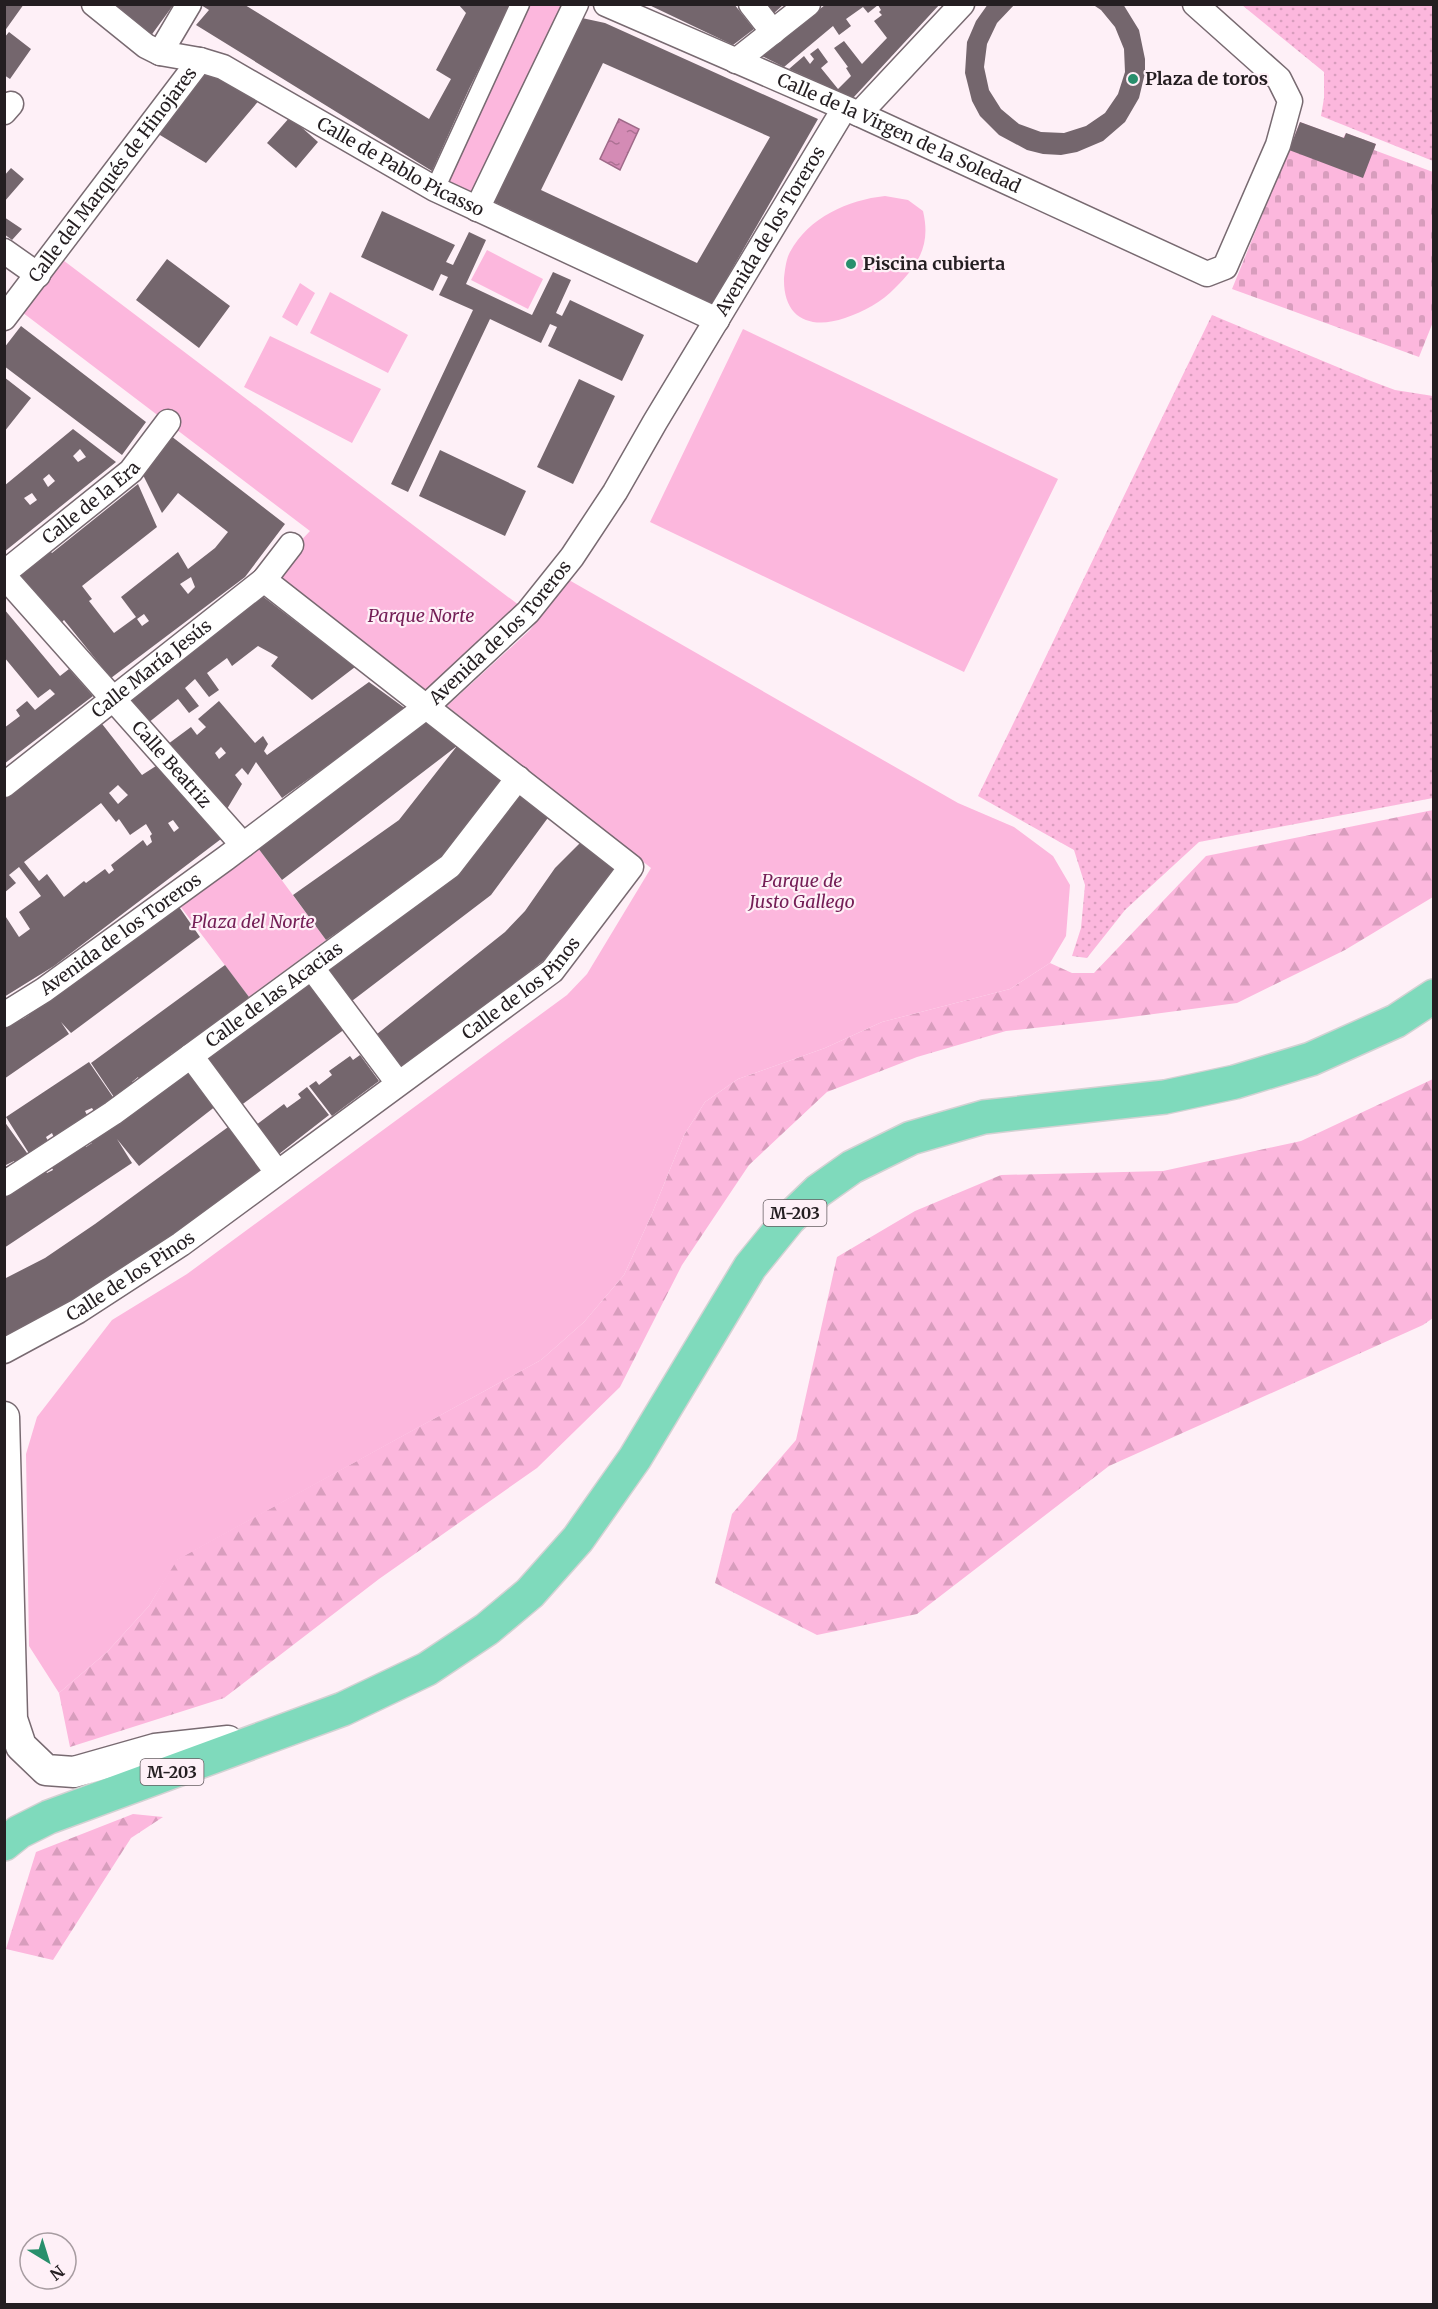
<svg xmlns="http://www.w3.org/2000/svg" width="1438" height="2309" font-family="Merriweather,serif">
<defs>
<pattern id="grass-dots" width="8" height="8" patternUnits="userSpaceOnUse" patternTransform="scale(1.5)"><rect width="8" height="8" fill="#fcb7dd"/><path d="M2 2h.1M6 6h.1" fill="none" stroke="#d89dbd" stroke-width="1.8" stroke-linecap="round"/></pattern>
<pattern id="forest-firs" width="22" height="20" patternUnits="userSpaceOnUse" patternTransform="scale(1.5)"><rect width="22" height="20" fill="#fcb7dd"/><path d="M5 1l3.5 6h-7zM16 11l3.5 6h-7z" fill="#d89dbd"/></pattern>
<pattern id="cemetery-stones" width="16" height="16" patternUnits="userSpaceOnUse" patternTransform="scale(1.5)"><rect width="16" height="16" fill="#fcb7dd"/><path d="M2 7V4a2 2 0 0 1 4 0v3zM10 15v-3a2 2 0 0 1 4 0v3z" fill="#d89dbd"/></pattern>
<pattern id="water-ripples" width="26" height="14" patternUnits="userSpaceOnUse" patternTransform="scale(1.5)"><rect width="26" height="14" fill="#d48bb5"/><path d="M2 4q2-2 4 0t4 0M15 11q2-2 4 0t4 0" fill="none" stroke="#ac7193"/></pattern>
</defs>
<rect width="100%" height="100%" fill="#fef0f7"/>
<path fill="url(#grass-dots)" d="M1242,5H1433V161L1321,116L1324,98V72Z
M1212,315L1371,381L1395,390L1433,396V798L1199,842L1125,910L1087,958L1072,956L1081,928L1085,885L1074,850L978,796Z"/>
<path fill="url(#forest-firs)" d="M1433,810V897L1345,950L1237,1003L1116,1019L1006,1031L917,1057L827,1092L749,1165L682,1265L620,1387L537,1468L379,1579L224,1698L70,1747L59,1693L107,1652L149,1606L176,1560L541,1360L584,1322L624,1275L651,1216L684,1135L705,1102L738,1079L825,1048L882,1022L1010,989L1050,963L1072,973H1094L1206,856Z
M1433,1079V1318L1423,1325L1109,1466L917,1614L817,1635L715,1583L732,1514L796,1440L837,1257L915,1211L1001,1175L1163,1171L1301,1141Z
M133,1814L163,1817L131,1838L53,1960L6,1949L36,1852Z"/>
<path fill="url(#cemetery-stones)" d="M1300,122L1343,138L1346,133L1376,144L1374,150L1433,172V322L1419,357L1232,289Z"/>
<path fill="#fcb7dd" d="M526,5H570L474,201L443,186Z
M885,196L908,200L923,211C931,245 919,264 895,288C882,302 863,312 845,318C810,330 783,318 784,278C785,270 786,259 790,252C809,217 848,200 885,196Z
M487,250L543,279L528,309L471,280Z
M55,254L528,612L426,707L264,580L310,531L14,306Z
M300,283L315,293L297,326L282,317Z
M330,292L408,335L388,373L310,333Z
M743,329L1058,479L964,672L650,522Z
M270,336L381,389L352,443L244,387Z
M569,580L958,803L1014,827L1053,856L1070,885L1066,936L1050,963L1010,989L882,1022L825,1048L738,1079L705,1102L684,1135L651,1216L624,1275L584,1322L541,1360L177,1560L149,1606L107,1652L59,1693L29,1646L26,1454L37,1417L112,1320L187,1274L567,995L587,974L651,868L447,706L530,630Z
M258,848L326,940L249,997L180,906Z"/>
<path fill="url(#water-ripples)" stroke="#9f6a89" stroke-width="1.5" d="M619,119L639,129L620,170L600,159Z"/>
<path fill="#74666d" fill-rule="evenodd" d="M4,4H24L4,32Z
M113,4H174L150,37Z
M458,4H511L469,89L432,171L196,25L209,10L201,5H245L429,119L451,79L436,70L466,13Z
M647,4H734L754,29L733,45Z
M766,4H784L773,14Z
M940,4L853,98L789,69L804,56L810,64L814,59L810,54L818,48L828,62L821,68L838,89L851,76L846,68L848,67L834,48L844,41L862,64L887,38L874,21L882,15L879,12L881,10L878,5L868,13L863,7L846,19L851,26L839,35L833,26L784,67L760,55L825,5Z
M988,4H1015L997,23L987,44L984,67L989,90L1001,109L1019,124L1041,132L1064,133L1086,126L1105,113L1118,94L1125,72L1124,49L1115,27L1101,10L1092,4H1123L1139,30L1145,59V73L1139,98L1125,122L1103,141L1077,152L1061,155L1043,154L1027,150L999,135L980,116L972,101L965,73L967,42L976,21Z
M582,18L605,23L818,119L712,304L494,202ZM603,63L770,137L697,263L541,190Z
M9,32L31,49L10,79L4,75V38Z
M202,69L261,98L206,163L155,132Z
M290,117L318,142L296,168L267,143Z
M1300,122L1344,138L1346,133L1376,144L1363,178L1289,150Z
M11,168L24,179L4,202V176Z
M382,211L455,245L446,262L453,265L469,232L486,240L466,284L532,315L553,272L571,280L556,313L562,316L570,300L644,335L622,381L548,346L557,327L550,324L541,343L490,319L408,492L391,484L473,310L439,295L448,277L441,274L433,291L361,257Z
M4,217L22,229L12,240L4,234Z
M167,259L230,306L199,348L136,300Z
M21,326L146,422L122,455L4,366V348Z
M4,377L31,398L4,432V397L6,394Z
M579,379L615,396L573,484L537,467Z
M73,429L116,462L4,552V486ZM80,449L86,457L78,462L73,456ZM49,474L55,481L48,487L43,479ZM32,493L37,500L30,505L24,498Z
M171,436L285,524L245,577L111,678L64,620L61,623L20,575L49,550L52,553L138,484L157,527L82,586L92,599L89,601L114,633L136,617L121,597L178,552L188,569L215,548L228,532L178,493L162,513L142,473ZM191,577L195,587L188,594L180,584ZM144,614L149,621L142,626L137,619Z
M440,450L526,491L505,536L419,496Z
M261,595L355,667L312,700L271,666L278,657L258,646L232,666L227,658L207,673L219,690L209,697L195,679L185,688L199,706L189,713L178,699L148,723L127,699Z
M4,609L60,676L69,669L93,696L4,764V728L20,716L16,710L27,701L35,710L55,694L50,689L38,698L4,657Z
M369,682L406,709L282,798L256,762L248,775L242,768L235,775L242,784L227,809L168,744L191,727L197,735L206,727L198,719L219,701L255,743L263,736L268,744L264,751L267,755ZM221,747L226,753L219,759L215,753Z
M426,718L457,746L503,780L445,859L326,940L293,895L399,820L457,746L282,880L258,848Z
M99,720L142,775L156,766L221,839L54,966L4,997V914L19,937L30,929L19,912L41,896L19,867L9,875L16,883L4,893V792ZM118,785L128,795L118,804L109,793ZM101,803L116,822L119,819L130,835L146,824L152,834L150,836L152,842L147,846L143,840L111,865L114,870L109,874L105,869L86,883L84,881L64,897L47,874L39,881L24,862ZM173,820L179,828L174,832L168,823Z
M517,787L550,815L491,895L348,1004L320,972Z
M584,839L621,866L543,961L400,1070L372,1038L505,932L525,911L555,868Z
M175,901L200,937L71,1033L61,1022L69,1034L4,1079V1024L20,1013L23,1019L29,1015L26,1009Z
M225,965L249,997L200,1042L180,1056L176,1051L171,1054L174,1060L142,1084L138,1077L132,1082L135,1087L116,1100L91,1063Z
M313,978L349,1026L236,1109L200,1062Z
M360,1055L379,1081L332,1116L309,1086L316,1081L319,1085L332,1075L329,1071L350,1056L353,1060Z
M89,1062L115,1100L95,1113L92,1108L85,1111L88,1117L55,1140L52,1133L46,1137L49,1143L30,1155L6,1117Z
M191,1062L221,1102L139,1166L117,1139L132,1163L4,1248V1192L43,1168L47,1173L53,1170L50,1164L82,1141L86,1147L92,1143L89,1137Z
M307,1087L329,1115L279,1154L256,1125L284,1104L287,1108L301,1098L298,1094Z
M4,1121L32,1160L18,1166L14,1161L4,1166Z
M235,1122L269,1167L127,1270L4,1340V1279L45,1258L95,1224Z"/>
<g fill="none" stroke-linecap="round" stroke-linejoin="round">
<defs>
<path id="pedestrian" d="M435,189L520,4"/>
<g id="minor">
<path id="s1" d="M94,4L146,46L160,53L200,60L223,67L435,189L717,320"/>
<path id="s2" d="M606,4L859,114L1207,274L1225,267L1278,145L1290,101L1279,79L1195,4"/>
<path d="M751,4L773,32"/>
<path d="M160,53L189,4"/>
<path d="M736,61L808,4"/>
<path d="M4,112L11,104"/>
<path d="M859,114L962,4"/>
<path d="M477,209L576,4"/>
<path d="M4,251L38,275"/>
<path id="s3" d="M4,318L200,60"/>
<path id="s4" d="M4,573L131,471L168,422"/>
<path id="s5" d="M4,576L243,845"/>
<path id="s6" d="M4,785L264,580L291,545"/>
<path d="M312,968L398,1083"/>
<path id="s7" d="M4,1015L44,990L226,858L426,707L528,612L572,557L615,492L655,422L844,109"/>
<path d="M191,1056L277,1172"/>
<path id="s8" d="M4,1184L113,1113L450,866L518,778"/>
<path id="s9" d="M4,1351L78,1311L181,1244L552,971L631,867L264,580"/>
</g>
<path id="tertiary" d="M4,1417L12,1719L21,1746L46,1770L74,1772L155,1749L228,1741"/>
<path id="primary" d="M4,1844L19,1832L49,1817L343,1709L427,1669L487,1629L530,1593L578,1539L635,1458L750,1267L789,1219L818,1191L852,1167L911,1138L984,1117L1165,1097L1235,1082L1311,1059L1396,1021L1434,996"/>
</defs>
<use href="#pedestrian" stroke="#786a71" stroke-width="21"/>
<use href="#minor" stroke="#786a71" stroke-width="27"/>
<use href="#tertiary" stroke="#786a71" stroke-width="33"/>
<use href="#primary" stroke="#d3d2d3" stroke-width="36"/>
<use href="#pedestrian" stroke="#fff" stroke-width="18"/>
<use href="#minor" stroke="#fff" stroke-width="24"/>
<use href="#tertiary" stroke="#fff" stroke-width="30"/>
<use href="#primary" stroke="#7fdabc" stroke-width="33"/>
</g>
<g fill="#288f6c" stroke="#fef0f7" stroke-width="2">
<circle cx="1133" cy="79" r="6"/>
<circle cx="851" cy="264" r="6"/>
</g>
<g text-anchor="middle" stroke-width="4.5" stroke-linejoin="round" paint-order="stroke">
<g fill="#fef0f7" stroke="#655d61" stroke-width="1.5">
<rect x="763.5" y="1200" width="63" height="26" rx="4.5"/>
<rect x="140.5" y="1759" width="63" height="26" rx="4.5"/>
</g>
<g font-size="16" font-weight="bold" fill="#241e21">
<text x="795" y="1219">M-203</text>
<text x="172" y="1778">M-203</text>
</g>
<g font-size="18" font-weight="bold" fill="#241e21" stroke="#fef0f7" text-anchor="start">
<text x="1145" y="85">Plaza de toros</text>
<text x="863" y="270">Piscina cubierta</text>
</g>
<g font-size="18" fill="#241e21" stroke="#fef0f7">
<text dy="6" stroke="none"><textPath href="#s2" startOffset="320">Calle de la Virgen de la Soledad</textPath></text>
<text dy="6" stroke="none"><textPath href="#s1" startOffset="351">Calle de Pablo Picasso</textPath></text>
<text dy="6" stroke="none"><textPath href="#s3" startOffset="180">Calle del Marqués de Hinojares</textPath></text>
<text dy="6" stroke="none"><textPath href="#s7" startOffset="1114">Avenida de los Toreros</textPath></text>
<text dy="6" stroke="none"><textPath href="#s4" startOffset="112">Calle de la Era</textPath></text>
<text dy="6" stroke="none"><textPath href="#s7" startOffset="628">Avenida de los Toreros</textPath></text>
<text dy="6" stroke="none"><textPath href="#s6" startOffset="188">Calle María Jesús</textPath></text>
<text dy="6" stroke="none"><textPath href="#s5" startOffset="252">Calle Beatriz</textPath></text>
<text dy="6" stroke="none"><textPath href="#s7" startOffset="142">Avenida de los Toreros</textPath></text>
<text dy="6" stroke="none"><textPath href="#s9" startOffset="633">Calle de los Pinos</textPath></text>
<text dy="6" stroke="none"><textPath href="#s8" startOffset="330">Calle de las Acacias</textPath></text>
<text dy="6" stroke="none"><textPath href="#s9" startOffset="147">Calle de los Pinos</textPath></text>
</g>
<g font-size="18" font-style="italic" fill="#741e56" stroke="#fef0f7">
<text x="421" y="622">Parque Norte</text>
<text x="802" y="887">Parque de<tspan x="802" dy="21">Justo Gallego</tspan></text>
<text x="253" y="928">Plaza del Norte</text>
</g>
</g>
<rect width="1438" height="2309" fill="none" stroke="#241e21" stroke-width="12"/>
<g transform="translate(48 2261) rotate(142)"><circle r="28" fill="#fef0f7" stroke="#a79ca1" stroke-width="1.5"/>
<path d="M0-4.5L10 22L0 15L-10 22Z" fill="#288f6c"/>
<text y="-9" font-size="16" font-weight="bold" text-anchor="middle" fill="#241e21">N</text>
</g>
</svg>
